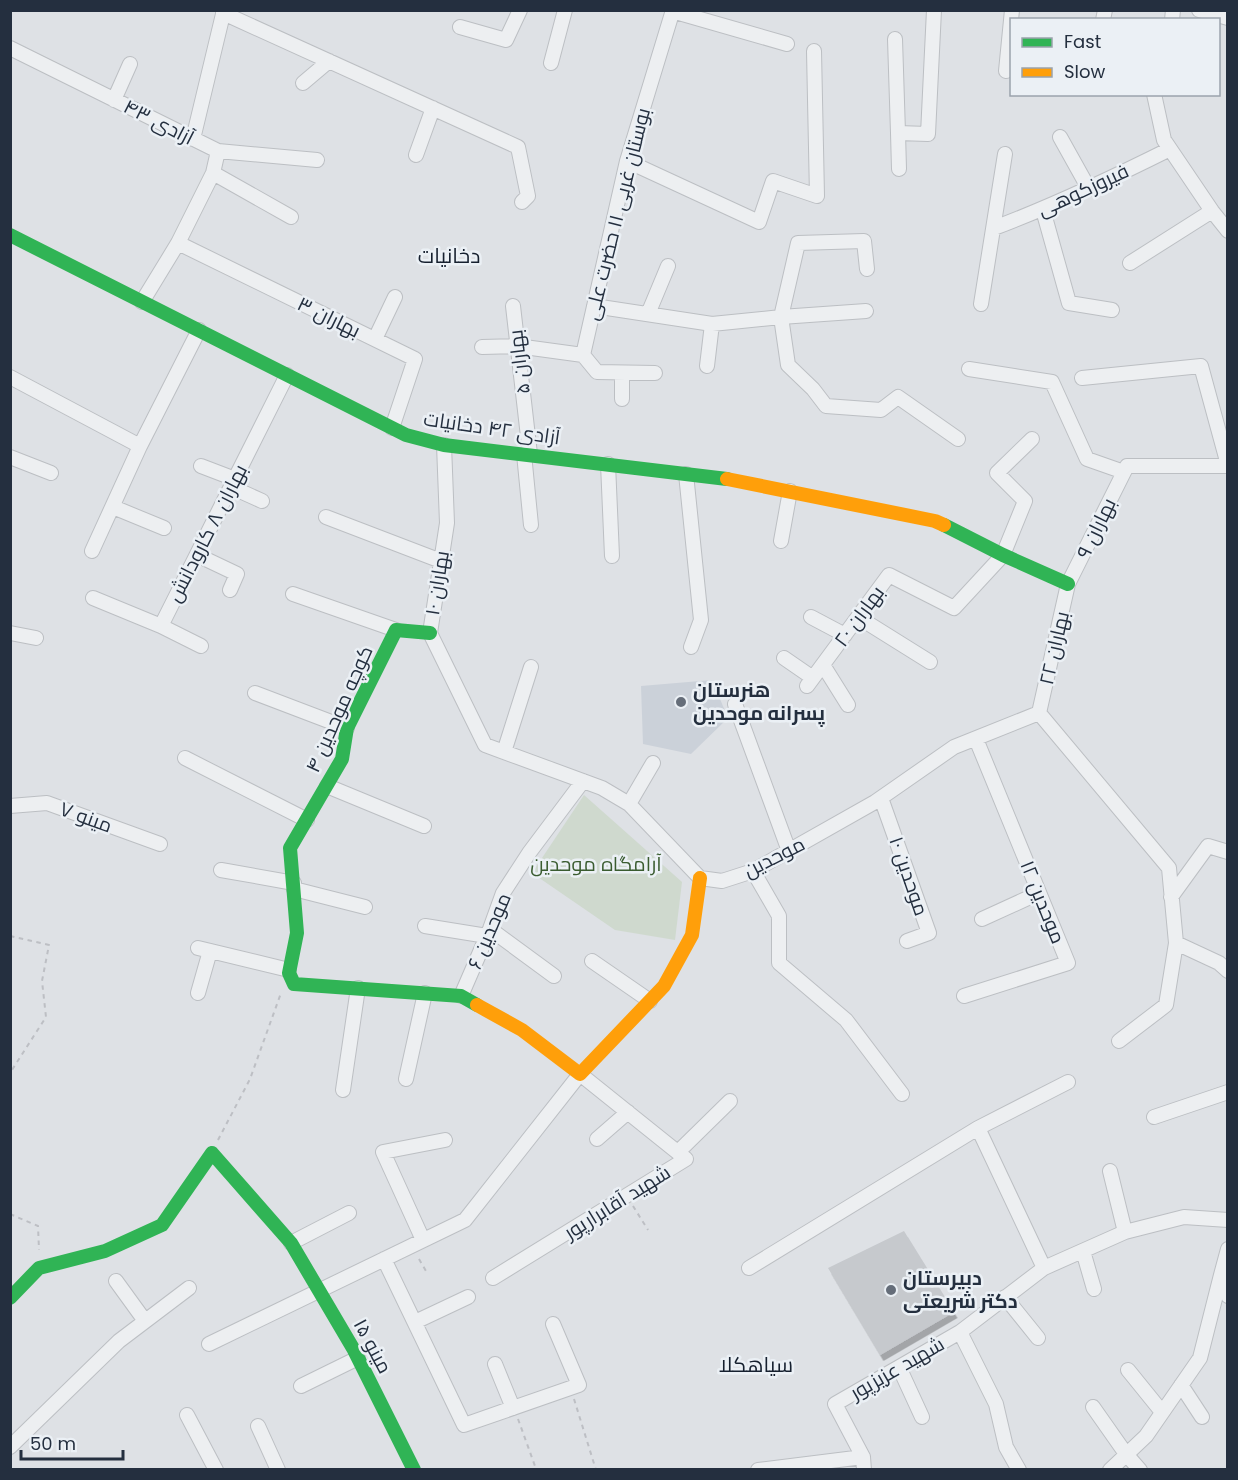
<svg xmlns="http://www.w3.org/2000/svg" width="1238" height="1480" font-family="Poppins,Cairo,sans-serif">
<defs>
<filter id="shadow"><feDropShadow dx="3.5" dy="6" stdDeviation="0" flood-color="#0004"/></filter>
</defs>
<rect width="100%" height="100%" fill="#dee1e5"/>
<path fill="#cbd1d9" d="M712,680L728,718L691,754L643,744L641,686Z"/>
<path fill="#cfd9ce" d="M584,795L682,882L675,940L615,930L532,873Z"/>
<path fill="#c6c9cd" filter="url(#shadow)" d="M904,1231L954,1312L880,1355L828,1268Z"/>
<g fill="none" stroke-linecap="round" stroke-linejoin="round">
<defs>
<path id="street" d="M1199,10L1228,18
M672,11L787,44
M223,13L518,147L528,196L522,202
M1103,20L1105,10
M1172,20L1173,10
M460,27L506,40L520,10
M895,39L898,133
M10,48L218,151L213,173L178,243L142,302
M551,63L565,10
M1006,71L1012,10
M303,83L329,61
M1154,94L1164,140L1212,211L1228,231
M114,100L130,64
M1060,137L1089,189
M193,139L224,10
M218,151L317,160
M416,155L433,108
M627,161L759,222L773,181L817,196L814,51
M899,169L898,133L928,134L934,10
M213,173L291,217
M1043,210L1069,303L1112,310
M994,228C1055,205 1112,178 1170,149
M178,243L415,359L392,428
M1130,263L1212,211
M981,304L1005,154
M513,306L530,454
M594,306L712,324L781,317L798,243L864,241L867,269
M866,311L781,317L788,365L813,389L826,406L881,410L898,397L958,439
M648,314L668,266
M375,339L395,297
M482,347L517,346L583,355L627,161L673,10
M583,355L597,372L655,373
M707,366L712,324
M969,369L1052,382L1087,459L1124,472
M622,373V399
M10,377L140,446
M1082,378L1201,366L1228,465
M444,445L447,523L430,633L485,745L602,788L629,804L700,878L722,881L753,871L875,802L954,747L1039,713
M524,454L531,525
M10,457L51,473
M608,464L612,556
M201,466L235,479
M686,474L701,620L691,647
M231,487L262,501
M113,507L164,528
M326,517L441,561
M781,541L790,491
M92,551L140,446L199,330
M197,555L237,574L230,590
M293,594L396,630
M93,598L161,626L287,375
M811,617L845,635
M858,617L930,662
M161,626L201,646
M10,633L36,638
M784,658L813,678
M823,665L848,705
M807,686L889,575L954,608L1003,555L1025,501L997,473L1032,439
M255,693L347,728
M735,704L789,851
M1039,713L1068,584L1127,466H1228
M1039,713L1169,868L1176,943L1219,963L1228,971
M504,752L531,667
M185,758L307,820
M327,786L424,826
M881,798L929,933L907,941
M629,804L653,763
M10,806L47,803L160,844
M221,870L294,883
M753,871L779,916V963L846,1020L902,1094
M294,889L365,907
M1171,897L1208,846L1228,852
M982,919L1039,893
M425,926L487,936
M490,929L554,976
M198,948L289,970
M592,961L650,1001
M198,993L210,951
M461,996L490,929L503,893L529,853L583,781
M964,996L1068,963L976,739
M1119,1041L1166,1005L1176,943
M406,1079L425,993
M343,1090L358,988
M1154,1117L1228,1092
M978,1128L1068,1082
M597,1139L628,1112
M678,1152L730,1101
M1110,1171L1125,1232
M423,1240L383,1152L445,1140
M291,1243L349,1213
M1228,1249L1221,1275L1228,1296
M1083,1251L1094,1289
M384,1259L464,1425L579,1385L553,1324
M749,1268L978,1128L1044,1268
M116,1281L145,1321
M1005,1297L1038,1338
M415,1322L468,1297
M960,1332L996,1404L1006,1447L1019,1470
M209,1344L465,1220L580,1074L686,1159L493,1278
M495,1364L513,1408
M899,1367L922,1417
M1128,1370L1162,1412
M1181,1385L1202,1417
M301,1386L358,1358
M1093,1407L1126,1454L1140,1470
M187,1415L216,1470
M258,1426L278,1470
M10,1447L119,1341L189,1288
M758,1470L863,1457
M864,1470L863,1457L835,1404L960,1332L1044,1268L1125,1232L1184,1217L1228,1220
M1110,1470L1146,1436L1200,1358L1221,1275H1228"/>
</defs>
<use href="#street" stroke="#bcbfc3" stroke-width="16"/>
<path stroke="#bdbfc4" stroke-width="2" stroke-dasharray="4.5 4.5" stroke-linecap="butt" d="M10,936L49,945L42,981L46,1017L10,1073
M218,1140L250,1079L281,993
M633,1206L648,1230
M10,1214L38,1226L39,1250
M419,1259L426,1271
M574,1399L596,1470
M518,1419L535,1466"/>
<use href="#street" stroke="#edeff1" stroke-width="14"/>
<path stroke="#30b455" stroke-width="14" d="M10,235L406,435L444,445L727,479
M944,525L1003,555L1068,584
M430,633L396,630L347,728L342,759L290,848L297,933L289,973L294,984L461,996L477,1005
M10,1298L39,1268L105,1251L162,1225L212,1153L291,1243L354,1350L414,1470"/>
<path stroke="#ff9f0a" stroke-width="14" d="M727,479L935,521L944,525
M477,1005L522,1030L580,1074L664,986L692,935L700,878"/>
</g>
<g fill="#656d79" stroke="#ebf0f5" stroke-width="2">
<circle cx="681" cy="702" r="6"/>
<circle cx="891" cy="1290" r="6"/>
</g>
<g text-anchor="middle" stroke-width="5" stroke-linejoin="round" paint-order="stroke">
<g font-size="20" fill="#242f3f" stroke="#ebf0f5">
<text transform="translate(159 122) rotate(27)" y="7">آزادی ۴۳</text>
<text transform="translate(1083 190) rotate(-25)" y="7">فیروزکوهی</text>
<text transform="translate(617 214) rotate(-76)" y="7">بوستان غربی ۱۱ حضرت علی</text>
<text transform="translate(329 317) rotate(26)" y="7">بهاران ۳</text>
<text transform="translate(519 362) rotate(-97)" y="7">بهاران ۵</text>
<text transform="translate(492 428) rotate(8)" y="7">آزادی ۴۲ دخانیات</text>
<text transform="translate(1096 528) rotate(-64)" y="7">بهاران ۹</text>
<text transform="translate(207 533) rotate(-63)" y="7">بهاران ۸ کارودانش</text>
<text transform="translate(437 583) rotate(-81)" y="7">بهاران ۱۰</text>
<text transform="translate(859 616) rotate(-54)" y="7">بهاران ۲۰</text>
<text transform="translate(1054 648) rotate(-77)" y="7">بهاران ۲۲</text>
<text transform="translate(339 709) rotate(-66)" y="7">کوچه موحدین ۴</text>
<text transform="translate(86 817) rotate(20)" y="7">مینو ۷</text>
<text transform="translate(774 857) rotate(-27)" y="7">موحدین</text>
<text transform="translate(909 876) rotate(71)" y="7">موحدین ۱۰</text>
<text transform="translate(1043 902) rotate(68)" y="7">موحدین ۱۲</text>
<text transform="translate(489 931) rotate(-67)" y="7">موحدین ۶</text>
<text transform="translate(617 1202) rotate(-32)" y="7">شهید آقابرارپور</text>
<text transform="translate(373 1346) rotate(62)" y="7">مینو ۱۵</text>
<text transform="translate(897 1368) rotate(-30)" y="7">شهید عزیزپور</text>
</g>
<g font-size="20" font-weight="bold" fill="#242f3f" stroke="#ebf0f5" text-anchor="start">
<text x="693" y="697">هنرستان<tspan x="693" dy="23">پسرانه موحدین</tspan></text>
<text x="903" y="1285">دبیرستان<tspan x="903" dy="23">دکتر شریعتی</tspan></text>
</g>
<g font-size="20" fill="#3a5c30" stroke="#ebf0f5">
<text x="596" y="871">آرامگاه موحدین</text>
</g>
<g font-size="21" fill="#16202f" stroke="#ebf0f5">
<text x="449" y="263">دخانیات</text>
<text x="756" y="1372">سیاهکلا</text>
</g>
</g>
<rect width="1238" height="1480" fill="none" stroke="#242f3f" stroke-width="24"/>
<rect x="1010" y="18" width="210" height="78" fill="#ebf0f5" stroke="#9ba3ac" stroke-width="1.5"/>
<rect x="1022" y="38" width="30" height="9" fill="#30b455" stroke="#9ba3ac" stroke-width="1.5"/>
<text x="1064" y="48" font-size="18" fill="#242f3f">Fast</text>
<rect x="1022" y="68" width="30" height="9" fill="#ff9f0a" stroke="#9ba3ac" stroke-width="1.5"/>
<text x="1064" y="78" font-size="18" fill="#242f3f">Slow</text>
<path d="M21 1450v9h102v-9" fill="none" stroke="#242f3f" stroke-width="3"/>
<text x="30" y="1450" font-size="18" fill="#242f3f" stroke="#ebf0f5" stroke-width="4.5" paint-order="stroke">50 m</text>
</svg>
